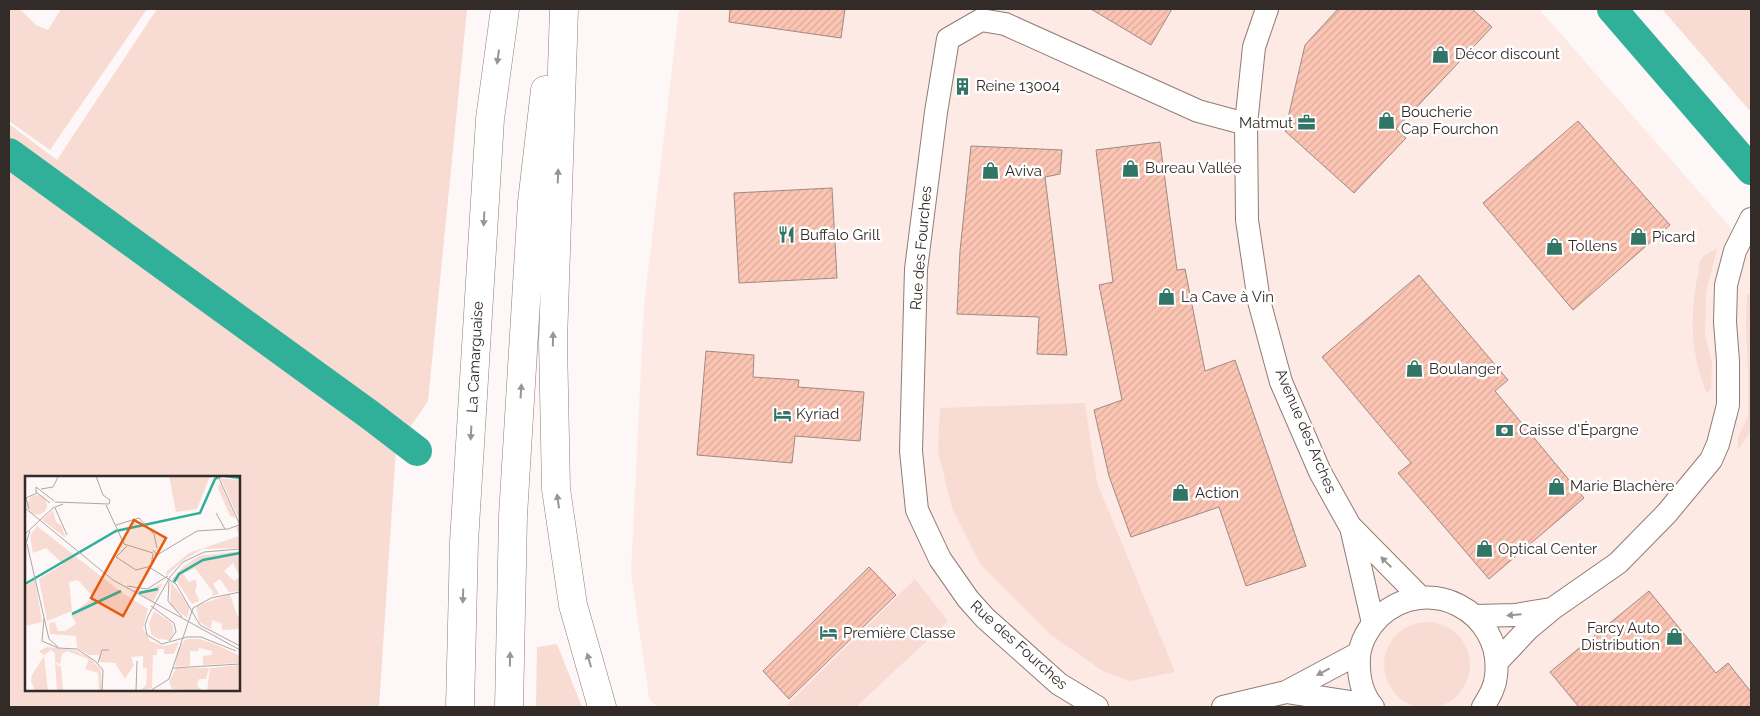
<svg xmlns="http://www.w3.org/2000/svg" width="1760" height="716" font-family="Raleway,sans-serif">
<defs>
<pattern id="building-hatch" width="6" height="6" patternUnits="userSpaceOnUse" patternTransform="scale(1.25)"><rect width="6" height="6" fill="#fcc5b3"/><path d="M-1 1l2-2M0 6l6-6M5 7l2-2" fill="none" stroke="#d8a99a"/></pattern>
</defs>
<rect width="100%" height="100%" fill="#fdf8f7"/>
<path fill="#fdeae4" d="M679,9H1539L1751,251V707H657L649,698L631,573L644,305Z"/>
<path fill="#f8dbd2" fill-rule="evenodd" d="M9,9H20L36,25L48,30L61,9H147L50,150L9,121Z
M157,9H467L428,401L396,448L379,707H9V124L57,160ZM239,477V690H26V477Z
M1662,9H1751V112Z
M1717,248L1706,293L1705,334L1712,364L1711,389L1707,393C1691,358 1689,312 1698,275C1699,271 1699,263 1701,259C1704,255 1713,251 1717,248Z
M1751,293V431L1738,449V437L1748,417V374L1746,324L1747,295Z
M1085,403L1097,483L1175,672L1130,681L1103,671L1051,635L981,565L952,508L938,451L940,408Z
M915,579L948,621L856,707H785Z
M1384 665a43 43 0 1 1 86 0a43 43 0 1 1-86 0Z
M557,644L582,707H536L537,647Z"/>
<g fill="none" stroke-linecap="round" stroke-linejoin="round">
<path stroke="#30b099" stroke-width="30" d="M1612,9L1751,170
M9,153L370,415L417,451"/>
</g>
<path fill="url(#building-hatch)" stroke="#9e8a83" d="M730,9H845L841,38L729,22Z
M1091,9H1172L1151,45Z
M1338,9H1472L1492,27L1396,129L1406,138L1354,193L1285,131L1305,45Z
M1578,121L1670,225L1573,310L1483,203Z
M1160,142L1177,270L1185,269L1205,371L1235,360L1306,566L1246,586L1219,507L1131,537L1109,476L1094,410L1122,400L1099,285L1113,282L1096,150Z
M971,146L1062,150L1060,174L1045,177L1067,355L1037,354L1039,317L957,314L960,251Z
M832,188L837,278L739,283L734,193Z
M1419,275L1508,380L1495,391L1584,498L1489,579L1398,473L1411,463L1322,357Z
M706,351L754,355L753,377L799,380L798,387L864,392L860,441L795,436L792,463L697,455Z
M869,567L896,595L789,699L763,671Z
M1649,591L1716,673L1728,663L1751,692V707H1579L1550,672Z"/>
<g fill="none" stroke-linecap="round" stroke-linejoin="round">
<defs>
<path id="minor" d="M1267,9L1254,47L1246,124L1247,220L1259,301L1281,382L1320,472L1350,526L1420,597
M1351,527L1373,623
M1475,616L1515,615L1551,609
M1497,662L1528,629L1552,609L1618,563L1667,513L1711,460L1718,444L1728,405V361L1725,322L1726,285L1735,251L1751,219
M1286,692L1370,705
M1097,707L1059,684L985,618L968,599L940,559L917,510L911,451L916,269L936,112L948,39L981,20L1005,24L1198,111L1246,124
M1223,707L1286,692L1359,653
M1373,707C1361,693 1358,675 1359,657C1360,642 1369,627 1379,617C1427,572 1504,611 1496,676C1495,688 1489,697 1483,707"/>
<path id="trunk" d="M564,9L553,341L556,489L573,605L602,707
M460,707L464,542L490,119L505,9
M509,707L513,516L532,202L545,90"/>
</defs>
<use href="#minor" stroke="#907c75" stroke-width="24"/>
<use href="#trunk" stroke="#907c75" stroke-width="29"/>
<use href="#minor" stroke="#fff" stroke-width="22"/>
<use href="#trunk" stroke="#fff" stroke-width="28"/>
</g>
<defs><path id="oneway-solid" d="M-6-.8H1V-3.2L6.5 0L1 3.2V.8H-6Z" transform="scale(1.25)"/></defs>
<g fill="#999594">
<use href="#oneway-solid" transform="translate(498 57) rotate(98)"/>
<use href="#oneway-solid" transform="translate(558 176) rotate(-88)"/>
<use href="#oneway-solid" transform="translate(484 219) rotate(93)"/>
<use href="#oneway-solid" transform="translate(553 339) rotate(-89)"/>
<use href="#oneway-solid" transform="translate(521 391) rotate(-86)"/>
<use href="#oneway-solid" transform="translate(471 433) rotate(93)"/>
<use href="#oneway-solid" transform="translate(558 501) rotate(-98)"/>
<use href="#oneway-solid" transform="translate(1386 562) rotate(-135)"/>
<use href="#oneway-solid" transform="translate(463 596) rotate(92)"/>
<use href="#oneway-solid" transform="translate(1514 615) rotate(175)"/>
<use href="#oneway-solid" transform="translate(510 659) rotate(-89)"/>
<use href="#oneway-solid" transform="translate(589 660) rotate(-106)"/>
<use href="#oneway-solid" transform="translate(1323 672) rotate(152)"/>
</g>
<defs>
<symbol id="shop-bare" viewBox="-9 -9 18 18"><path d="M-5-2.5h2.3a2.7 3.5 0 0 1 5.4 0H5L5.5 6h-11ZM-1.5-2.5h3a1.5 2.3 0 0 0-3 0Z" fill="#317567" stroke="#fff" stroke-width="2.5" paint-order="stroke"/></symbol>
<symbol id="building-bare" viewBox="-9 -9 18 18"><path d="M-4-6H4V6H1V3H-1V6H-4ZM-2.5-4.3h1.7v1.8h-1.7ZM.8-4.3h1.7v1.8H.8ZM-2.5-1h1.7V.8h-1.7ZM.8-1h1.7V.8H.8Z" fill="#317567" stroke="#fff" stroke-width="2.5" paint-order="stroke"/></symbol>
<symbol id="office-bare" viewBox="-9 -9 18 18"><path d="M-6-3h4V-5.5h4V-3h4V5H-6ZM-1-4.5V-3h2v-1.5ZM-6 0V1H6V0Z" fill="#317567" stroke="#fff" stroke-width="2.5" paint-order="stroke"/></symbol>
<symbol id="restaurant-bare" viewBox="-9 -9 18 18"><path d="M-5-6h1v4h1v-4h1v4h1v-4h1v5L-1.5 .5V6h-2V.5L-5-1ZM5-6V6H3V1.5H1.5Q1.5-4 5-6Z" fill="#317567" stroke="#fff" stroke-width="2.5" paint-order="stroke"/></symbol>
<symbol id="hotel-bare" viewBox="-9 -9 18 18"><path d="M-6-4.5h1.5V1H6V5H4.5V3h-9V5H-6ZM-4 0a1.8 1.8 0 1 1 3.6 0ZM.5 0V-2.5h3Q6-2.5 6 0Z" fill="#317567" stroke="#fff" stroke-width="2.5" paint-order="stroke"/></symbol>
<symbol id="bank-bare" viewBox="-9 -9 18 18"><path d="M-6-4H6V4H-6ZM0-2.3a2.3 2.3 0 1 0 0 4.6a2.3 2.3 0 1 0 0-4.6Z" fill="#317567" stroke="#fff" stroke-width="2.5" paint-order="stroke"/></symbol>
</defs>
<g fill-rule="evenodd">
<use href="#shop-bare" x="1428" y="42" width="25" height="25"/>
<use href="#building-bare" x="950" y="74" width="25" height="25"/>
<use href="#shop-bare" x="1374" y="108" width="25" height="25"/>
<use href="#office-bare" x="1294" y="110" width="25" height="25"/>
<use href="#shop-bare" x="1118" y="156" width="25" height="25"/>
<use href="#shop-bare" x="978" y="158" width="25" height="25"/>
<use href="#restaurant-bare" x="774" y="222" width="25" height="25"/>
<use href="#shop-bare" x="1626" y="224" width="25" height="25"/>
<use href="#shop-bare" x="1542" y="234" width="25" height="25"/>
<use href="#shop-bare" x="1154" y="284" width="25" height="25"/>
<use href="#shop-bare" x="1402" y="356" width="25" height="25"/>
<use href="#hotel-bare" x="770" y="402" width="25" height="25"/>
<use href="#bank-bare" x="1492" y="418" width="25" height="25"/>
<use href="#shop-bare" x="1544" y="474" width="25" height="25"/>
<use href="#shop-bare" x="1168" y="480" width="25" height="25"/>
<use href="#shop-bare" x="1472" y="536" width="25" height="25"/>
<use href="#hotel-bare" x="816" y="620" width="25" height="25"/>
<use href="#shop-bare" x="1662" y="624" width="25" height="25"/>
</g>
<g text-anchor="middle" stroke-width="5" stroke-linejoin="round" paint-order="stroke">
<g font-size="15" fill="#332b28" stroke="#fff" text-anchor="start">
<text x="1455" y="59">Décor discount</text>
<text x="976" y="91">Reine 13004</text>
<text x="1401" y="117">Boucherie<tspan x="1401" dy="17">Cap Fourchon</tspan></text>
<text x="1293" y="128" text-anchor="end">Matmut</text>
<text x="1145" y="173">Bureau Vallée</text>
<text x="1005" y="176">Aviva</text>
<text x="800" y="240">Buffalo Grill</text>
<text x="1652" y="242">Picard</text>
<text x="1568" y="251">Tollens</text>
<text x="1181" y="302">La Cave à Vin</text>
<text x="1429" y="374">Boulanger</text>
<text x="796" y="419">Kyriad</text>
<text x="1519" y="435">Caisse d'Épargne</text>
<text x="1570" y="491">Marie Blachère</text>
<text x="1195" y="498">Action</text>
<text x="1498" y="554">Optical Center</text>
<text x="1660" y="633" text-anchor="end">Farcy Auto<tspan x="1660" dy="17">Distribution</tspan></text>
<text x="843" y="638">Première Classe</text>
</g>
<g font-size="15" fill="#332b28" stroke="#fff">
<text transform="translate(921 248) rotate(-85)" y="5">Rue des Fourches</text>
<text transform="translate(475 357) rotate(-87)" y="5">La Camarguaise</text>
<text transform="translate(1306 431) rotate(67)" y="5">Avenue des Arches</text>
<text transform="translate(1019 645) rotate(42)" y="5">Rue des Fourches</text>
</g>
</g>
<g transform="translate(25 476)">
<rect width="215" height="215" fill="#fdf8f7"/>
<path d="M195,2L215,4V45L199,10ZM195,7L197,11L211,42L205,40L193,12ZM2 29a10 10 0 1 1 20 0a10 10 0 1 1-20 0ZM28,34L31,46L36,49L41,62L17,44ZM12,50L96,116L123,133L118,152L125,165L139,170L154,166L149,178H139V173H132V179H128L127,212L115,215L121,209L122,192H118V180L106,181L109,189L100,203L90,187L75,186L74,179H64L52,172L51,160L25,158L24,147L30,146L33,155H40L48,150L51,147L46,139L68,121L53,104L44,106L47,135L22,145L14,103L38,88L21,72L8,77L5,60ZM215,50V72L178,73L159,84L141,100V96L164,77L214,60L211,51ZM215,75V115L204,116L195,103L188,108L194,118L187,120L188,116L170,92L158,98L164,106L170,103L172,108L170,116L176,125L170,119L174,125L167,128L151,104H146L158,91L174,80ZM208,87L215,101L209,105L199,95ZM10,104L17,146L0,150V110ZM146,106L165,131L162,142L145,129ZM138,107L128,126L108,114H123ZM205,118L213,143L211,147L206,149L197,141L198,148L187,144L186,153L174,146L171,130ZM129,135L147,147L149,157L144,164L133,163L126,158L124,147ZM161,163H175L190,168L215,180V187L178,189V180L186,179L187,175L174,172L173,175H165V190H150L153,173ZM22,171L49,174L65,182L76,194L77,215H74L73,197L60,193L64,183L42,175L37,178L35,188L30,186V177L26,174L19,179L23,215H10L6,205L7,199L19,180L14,175ZM30,187L36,191L38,215H32ZM215,189V215H182L185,192ZM151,192H184L181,203H174L172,210L178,215L147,213L144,206Z" fill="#f8dbd2" fill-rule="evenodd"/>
<path d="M144,0H185L172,33L151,36ZM210,137L214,141L215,153L197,154V140L206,149L213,143Z" fill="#f8dbd2"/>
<path fill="none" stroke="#30b099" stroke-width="2.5" d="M200,0L215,2M149,106L154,98L178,84L215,77M0,108L91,55L175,37L190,3L196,0M114,117L133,113M47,138L96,115"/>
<path fill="none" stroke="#aca6a4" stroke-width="1" d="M193,0L215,49M16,13L28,11L33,1M30,26L84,28L85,24L78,19L71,0M25,27L11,16V11L29,25M81,29L99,68L128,77M0,32L88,104L215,174M30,32L42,59M4,33L1,22L12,17M191,37L200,53M91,49L114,42L129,58L132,72M0,58L28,32L38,28M2,68L24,163L33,171M0,70L5,55M102,70L91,81L111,94L126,90L128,78M128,74L132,79L172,55L203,53L214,49M158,86L179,76L215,73M158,86L145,101L123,140L120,149L122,159L137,168L162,161H176L211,175M124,91L151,108L175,149L215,170M144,105L143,125L157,141M102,110L122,113L143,100M126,130L149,147L151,156L144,165M19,142L17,165L33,172L52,173L70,185L78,194L77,215M73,187L77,174H84M148,192L215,188M111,215L112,185M125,215L144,203L168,132L186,122L215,116"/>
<path fill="#e8590c" fill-opacity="0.15" stroke="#e8590c" stroke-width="2.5" d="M109,44L141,62L98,140L66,122Z"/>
<rect width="215" height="215" fill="none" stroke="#332b28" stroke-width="2.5"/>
</g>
<rect width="1760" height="716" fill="none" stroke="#332b28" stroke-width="20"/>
</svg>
